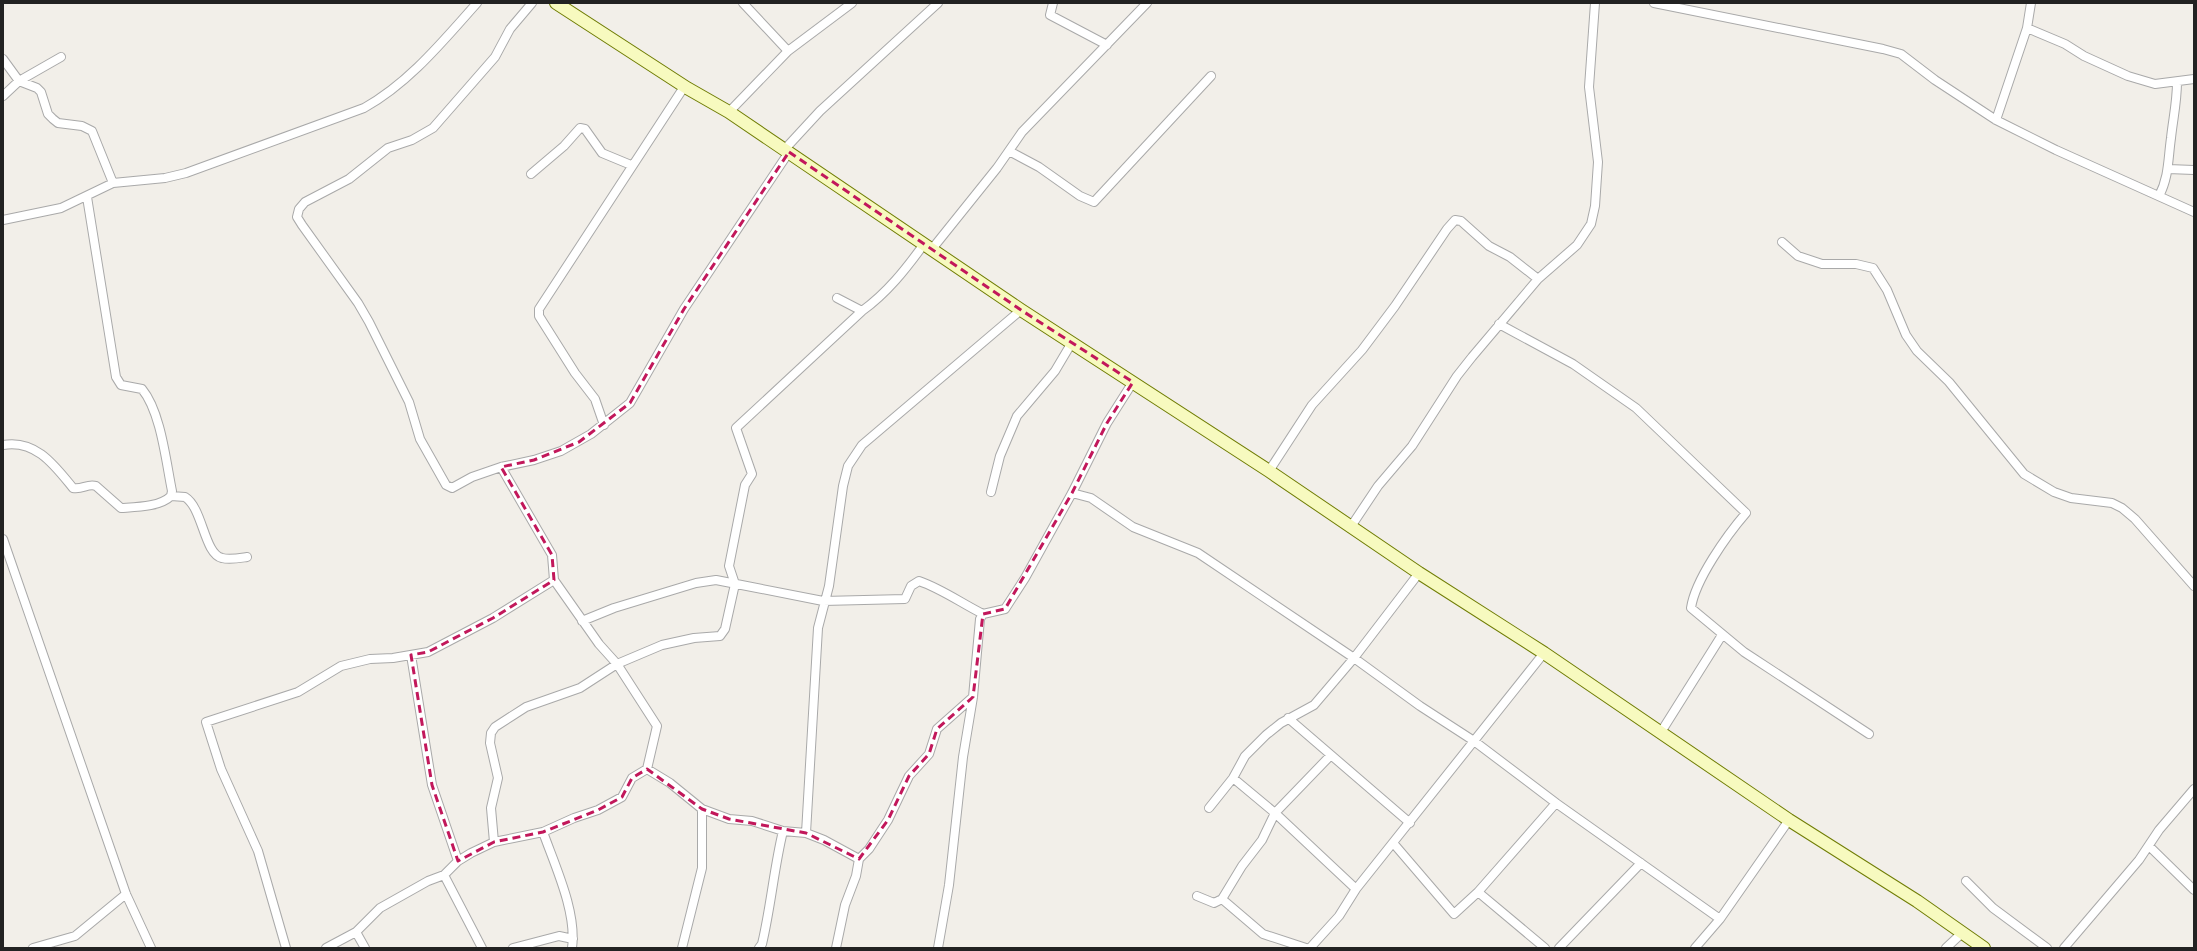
<svg xmlns="http://www.w3.org/2000/svg" width="2197" height="951" font-family="Lato,sans-serif">
<rect width="100%" height="100%" fill="#f2efe9"/>
<g fill="none" stroke-linecap="round" stroke-linejoin="round">
<defs>
<path id="minor" d="M532,3L510,29L495,57L433,128L412,140L388,148L349,179L305,202L299,209L297,217L302,225L358,303L369,322L409,402L420,439L446,485L452,488L472,477L501,467L534,460L561,451L591,434L630,403L684,309L789,152
M743,3L788,51
M1053,3L1050,15L1107,45
M1654,3L1883,49L1901,54L1935,80L1996,120L2056,150L2194,212
M2027,28L2065,44L2084,56L2128,76L2155,84L2194,79
M3,59L19,81L37,88L41,92L48,114L53,119L58,123L82,126L92,131L113,183
M3,96L19,81L61,57
M729,112L788,51L852,3
M1996,120L2027,28L2031,3
M784,150L820,111L938,3
M1009,151L1039,167L1080,196L1094,202L1211,76
M2168,169L2194,170
M531,174L564,146L580,128L585,129L602,153L631,165
M2159,196C2169,177 2168,159 2171,138C2173,119 2177,102 2177,82
M87,197L116,377L121,385L142,389C161,412 166,462 172,491L171,496
M3,220L61,208L113,183L165,178L186,173L364,108C409,83 443,41 477,3
M1782,242L1798,256L1822,264H1856L1873,268L1887,290L1906,335L1917,351L1949,382L2024,474L2054,492L2071,498L2112,503L2122,508L2135,519L2194,586
M932,249L997,168L1022,132L1147,3
M837,298L862,311
M1499,324L1573,364L1636,408L1746,513C1727,535 1695,580 1691,608L1744,652L1869,734
M604,425L595,399L575,373L539,316V309L684,87
M3,445C36,439 55,466 73,488C82,490 88,483 96,486L121,508C136,507 160,507 171,496L185,497C203,508 204,554 222,558C230,560 240,558 247,557
M501,467L552,555L554,580L599,644L617,664L657,726L647,769
M1269,471L1312,405L1362,350L1395,306L1447,229L1455,220L1461,221L1489,246L1510,257L1538,279
M991,492L1000,456L1017,416L1055,371L1071,344
M1072,493L1091,498L1133,527L1198,553L1354,658L1420,706L1474,741L1556,803L1720,919
M1350,528L1378,486L1412,446L1457,376L1472,357L1538,279L1577,245L1591,224L1595,206L1598,162L1589,87L1595,3
M3,539L126,894L151,948
M582,621L614,608L696,583L716,580L823,601L905,599L911,586L919,581C942,589 961,603 983,614
M411,655L432,785L458,861
M1288,718L1410,823
M1661,732L1722,635
M1233,778L1275,813L1356,889
M1209,808L1233,778L1245,756L1266,735L1281,723L1314,705L1354,658L1419,573
M543,832C555,866 577,912 572,948
M806,833L818,628L829,586L843,486L848,466L862,445L1021,310
M494,842L491,808L498,778L490,743L491,733L495,727L526,707L580,688L617,664L662,645L694,638L720,636L725,629L735,584L729,566L745,485L752,474L736,428L862,311C887,293 906,269 924,244
M1394,844L1454,914L1478,892L1556,803
M2149,846L2194,890
M444,875L482,948
M1966,881L1993,908L2047,948
M1478,892L1545,948
M1197,896L1214,903L1222,899L1242,866L1262,840L1275,813L1330,756
M1222,899L1263,934L1306,948
M356,932L365,948
M33,948L75,936L126,894
M286,948L258,851L221,769L206,722L298,692L341,666L370,659L393,658L428,652L493,618L554,580
M326,948L356,932L380,908L428,881L444,875L458,861L471,853L494,842L543,832L574,818L598,810L622,797L632,778L647,769L670,783L702,809L729,819L752,821L783,831L806,833L824,840L859,859
M513,948L559,936L573,939
M682,948L702,868V809
M759,948L762,944C771,906 774,868 783,831
M836,948L845,905L856,876L859,859L869,849L888,820L909,776L929,754L937,729L973,697
M938,948L949,885L963,757L973,697L980,619L983,614L1005,609L1025,578L1072,493L1107,423L1133,382
M1310,948L1339,916L1356,889L1544,653
M1559,948L1641,863
M1695,948L1720,919L1789,820
M1946,948L1962,933
M2064,948L2139,860L2159,830L2194,789"/>
<path id="secondary" d="M556,3L687,88L729,112L1021,310L1269,471L1419,573L1544,653L1789,820L1917,901L1984,948"/>
</defs>
<use href="#minor" stroke="#a9a9a9" stroke-width="10"/>
<use href="#secondary" stroke="#707d05" stroke-width="14"/>
<use href="#minor" stroke="#fff" stroke-width="8"/>
<use href="#secondary" stroke="#f7fabf" stroke-width="12"/>
</g>
<path fill="none" stroke="#c2185b" stroke-width="3" stroke-dasharray="8 5" stroke-linejoin="round" d="M789,152L1021,310L1133,382L1107,423L1072,493L1005,609L983,614L973,697L937,729L929,754L909,776L888,820L859,859L806,833L729,819L702,809L647,769L632,778L622,797L598,810L543,832L494,842L458,861L432,785L411,655L428,652L493,618L554,580L552,555L501,467L534,460L579,442L630,403L684,309Z"/>
<rect width="2197" height="951" fill="none" stroke="#222222" stroke-width="8"/>
</svg>
